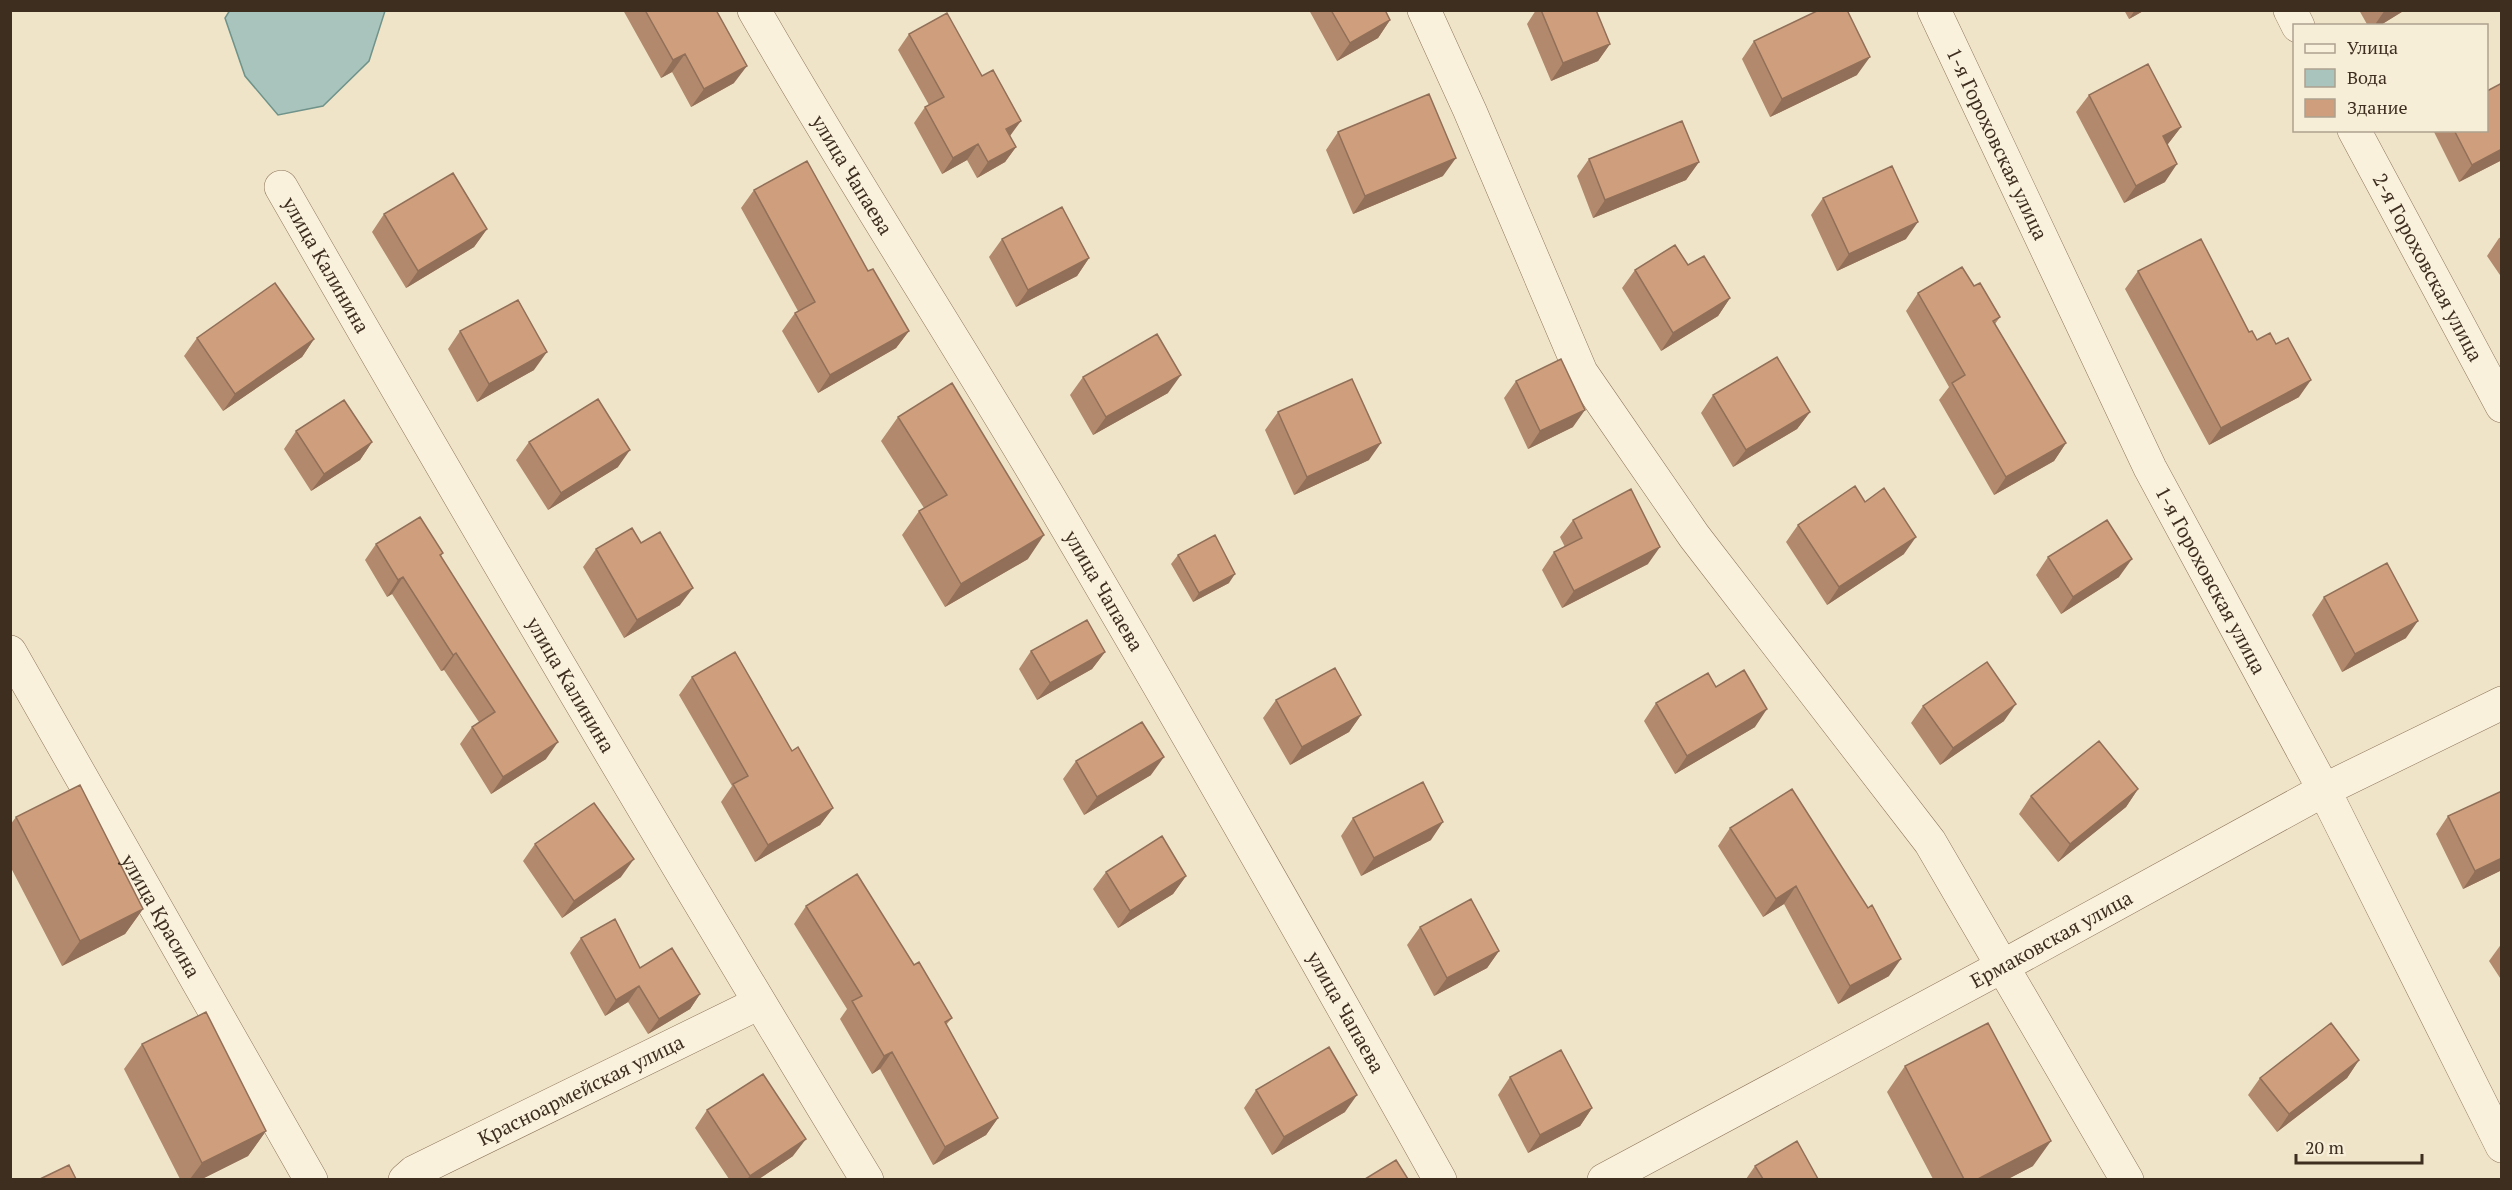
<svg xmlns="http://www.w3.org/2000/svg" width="2512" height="1190" font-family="'PT Serif',serif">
<rect width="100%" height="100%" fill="#f0e4c8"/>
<path fill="#a9c4bc" stroke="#6f938a" stroke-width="1.5" d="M230,10H385V11L369,61L323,106L278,115L245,76L225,18Z"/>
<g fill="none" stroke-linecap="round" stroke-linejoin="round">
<defs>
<g id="minor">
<path id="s1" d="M754,10C848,174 951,332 1047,494C1181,721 1311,949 1440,1180"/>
<path d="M1424,10L1470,111L1581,372L1694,536L1930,842L2127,1180"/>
<path d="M2290,10L2298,26"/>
<path id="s2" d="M2354,130L2502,406"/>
<path id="s3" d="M281,187C472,520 667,851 867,1180"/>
<path id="s4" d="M10,652L311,1180"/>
<path id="s5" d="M405,1180L414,1172L759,1003"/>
<path id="s6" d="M1604,1180L2003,966L2324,790L2502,703"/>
</g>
<g id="tertiary">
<path id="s7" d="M1934,10L2150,468L2324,790L2502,1146"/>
</g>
</defs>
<use href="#minor" stroke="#8d765c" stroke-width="34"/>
<use href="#tertiary" stroke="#8d765c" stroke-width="34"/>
<use href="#minor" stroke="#faf1dc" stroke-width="33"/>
<use href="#tertiary" stroke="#faf1dc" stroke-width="33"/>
</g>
<path fill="#b2896c" d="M623,10H716L734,83L691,107L672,72L661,78Z
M1309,10H1385L1390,20L1378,38L1337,61Z
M1536,10H1596L1610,44L1598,61L1551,81L1527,24Z
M2124,10H2145L2129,19Z
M2359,10H2405L2379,26H2368Z
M909,34L1010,137L1016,147L1005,162L977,178L967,160L942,174L914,123L925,107L929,105L898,50Z
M1754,41L1857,75L1770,117L1742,59Z
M2089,95L2181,127L2167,145L2165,182L2124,203L2076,112Z
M2433,130H2487L2502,160L2459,182Z
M1338,132L1443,176L1353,214L1326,150Z
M1589,159L1699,162L1686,180L1593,218L1577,176Z
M754,190L868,271L909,331L896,348L818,393L782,331L795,313L798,311L741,208Z
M1823,198L1906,239L1837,271L1811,215Z
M384,214L487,229L474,247L406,288L372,232Z
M2502,237V278L2487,256L2499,238Z
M1002,239L1089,258L1077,276L1016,307L989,257Z
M1688,265L1730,298L1718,316L1661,351L1622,288L1635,270Z
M2138,271L2249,332L2257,340L2276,344L2299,397L2209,445L2125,289Z
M1974,286L2000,317L1995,324L2066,443L2054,461L1994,495L1939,400L1949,387L1906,311L1918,293Z
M460,331L534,370L477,402L448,349Z
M197,338L314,339L302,357L223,411L184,356Z
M1083,377L1168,393L1093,435L1070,395Z
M1516,381L1573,427L1528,449L1504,398Z
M1713,395L1810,412L1797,429L1733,467L1701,413Z
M1278,412L1369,460L1294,495L1265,430Z
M898,417L1028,559L945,607L902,535L919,511L924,508L881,441Z
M296,431L372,442L360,460L311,491L284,449Z
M529,442L618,467L548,510L516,460Z
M1865,502L1904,554L1827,605L1786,542L1798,525Z
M1573,520L1648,564L1562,608L1542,570L1554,552L1565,547L1560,537Z
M376,544L443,553L441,556L546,759L491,794L460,744L472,727L479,722L444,670L441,671L392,594L387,597L365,560Z
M596,549L680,605L624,638L583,567Z
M1178,555L1229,583L1193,602L1171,564Z
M2048,557L2119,577L2061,614L2036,575Z
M2324,597L2406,638L2342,672L2312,615Z
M1031,651L1105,652L1092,669L1037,700L1019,669Z
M692,677L792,751L833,808L820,825L755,862L721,802L732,786L679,695Z
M1716,687L1755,727L1675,774L1644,721L1656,703Z
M1276,700L1361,715L1349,732L1290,765L1263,718Z
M1923,706L2004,721L1940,765L1911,723Z
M1076,761L1151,775L1084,815L1063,779Z
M1792,789L1889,976L1838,1004L1784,904L1763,917L1718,846L1730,828Z
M2138,789L2126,807L2058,862L2019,814L2031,796Z
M2502,791V870L2463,889L2436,834L2448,816Z
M16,817L143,909L125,934L62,966L10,866V825Z
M1353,818L1431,840L1361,876L1341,836Z
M535,844L621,877L562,918L523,861Z
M1106,872L1186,876L1173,894L1118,928L1093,889Z
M806,906L914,965L952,1018L946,1025L998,1118L986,1135L933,1165L880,1069L872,1074L840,1019L847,1009L794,924Z
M1420,927L1499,951L1487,968L1434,996L1407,945Z
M581,938L640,968L700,994L690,1009L648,1034L628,1002L605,1016L570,953Z
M2502,943V981L2489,961Z
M142,1044L266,1131L248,1156L202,1179H180L124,1069Z
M2359,1060L2347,1078L2277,1132L2248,1095L2260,1078Z
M1905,1066L2033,1166L2008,1179H1933L1887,1092Z
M1510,1077L1592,1108L1580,1126L1528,1153L1498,1095Z
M1256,1090L1345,1112L1272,1155L1244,1108Z
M707,1110L793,1156L759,1179H729L695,1128Z
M1755,1166L1818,1179H1746Z"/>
<path fill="#916f58" d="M2135,10H2145L2129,19Z
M2385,10H2405L2379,26H2374Z
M1390,20L1378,38L1337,61L1350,43Z
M1610,44L1598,61L1551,81L1563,63Z
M685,54L672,72L661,78L673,60Z
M1870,57L1857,75L1770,117L1782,99Z
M747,66L734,83L691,107L704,89Z
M1021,121L1010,136L1006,129Z
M2181,127L2168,144L2150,153L2163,136Z
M978,144L967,160L942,174L953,158Z
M1016,147L1005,162L977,178L988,162Z
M2502,149V160L2459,182L2472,165Z
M1456,158L1443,176L1353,214L1365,196Z
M1699,162L1686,180L1593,218L1605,200Z
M2177,164L2165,182L2124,203L2136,186Z
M1918,222L1906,239L1837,271L1849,254Z
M487,229L474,247L406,288L418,271Z
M1089,258L1077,276L1016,307L1028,290Z
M1730,298L1718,316L1661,351L1673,333Z
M909,331L896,348L818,393L830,375Z
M314,339L302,357L223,411L235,394Z
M547,352L534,370L477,402L489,384Z
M1181,375L1168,393L1093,435L1106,417Z
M2311,380L2299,397L2209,445L2221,428Z
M1585,410L1573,427L1528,449L1540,431Z
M1810,412L1797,429L1733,467L1746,450Z
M372,442L360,460L311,491L324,474Z
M1381,443L1369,460L1294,495L1307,477Z
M2066,443L2054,461L1994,495L2006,477Z
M630,450L618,467L548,510L561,493Z
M1044,535L1028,559L945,607L961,584Z
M1916,537L1904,554L1827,605L1839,587Z
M1660,547L1648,564L1562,608L1574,591Z
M2132,559L2119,577L2061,614L2073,597Z
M1235,574L1229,583L1193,602L1199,593Z
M403,577L392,594L387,597L398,580Z
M693,588L680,605L624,638L637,620Z
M2418,621L2406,638L2342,672L2355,654Z
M1105,652L1092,669L1037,700L1050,683Z
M456,653L444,670L441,671L453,655Z
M2016,704L2004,721L1940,765L1953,748Z
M1767,709L1755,727L1675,774L1687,756Z
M1361,715L1349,732L1290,765L1302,747Z
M558,742L546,759L491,794L503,777Z
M1164,757L1151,775L1084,815L1097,797Z
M2138,789L2126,807L2058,862L2070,844Z
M833,808L820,825L755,862L768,845Z
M1443,822L1431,840L1361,876L1374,858Z
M2502,858V870L2463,889L2475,871Z
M634,859L621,877L562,918L574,901Z
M1186,876L1173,894L1118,928L1130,911Z
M1796,886L1784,904L1763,917L1776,899Z
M143,909L125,934L62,966L80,941Z
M1499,951L1487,968L1434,996L1447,978Z
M1901,959L1889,976L1838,1004L1850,986Z
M639,986L628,1002L605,1016L616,1000Z
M700,994L690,1009L648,1034L659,1019Z
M892,1052L880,1069L872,1074L884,1056Z
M2359,1060L2347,1078L2277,1132L2289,1114Z
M1357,1095L1345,1112L1272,1155L1284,1137Z
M1592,1108L1580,1126L1528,1153L1540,1135Z
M998,1118L986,1135L933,1165L945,1147Z
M266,1131L248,1156L202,1179H190L202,1163Z
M806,1139L793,1156L759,1179H747L750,1176Z
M2051,1141L2033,1166L2008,1179H1978Z"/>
<path fill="#cf9f7d" stroke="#916f58" stroke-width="1.5" d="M645,10H716L747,66L704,89L685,54L673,60Z
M1331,10H1385L1390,20L1350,43Z
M1541,10H1596L1610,44L1563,63Z
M1819,10H1847L1870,57L1782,99L1754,41Z
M947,13L982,76L993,70L1021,121L1006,129L1016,147L988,162L978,144L953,158L925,107L944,97L909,34Z
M2148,64L2181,127L2163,136L2177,164L2136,186L2089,95Z
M2502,83V149L2472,165L2454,130H2487V91Z
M1429,94L1456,158L1365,196L1338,132Z
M1682,121L1699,162L1605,200L1589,159Z
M807,161L868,271L873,269L909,331L830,375L795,313L815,302L754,190Z
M1892,166L1918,222L1849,254L1823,198Z
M453,173L487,229L418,271L384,214Z
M1062,207L1089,258L1028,290L1002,239Z
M2201,239L2249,332L2252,331L2257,340L2270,333L2276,344L2288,338L2311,380L2221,428L2138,271Z
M1675,245L1688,265L1704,256L1730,298L1673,333L1635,270Z
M1962,267L1974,286L1980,283L2000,317L1993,321L2066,443L2006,477L1952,383L1965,375L1918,293Z
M275,283L314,339L235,394L197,338Z
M518,300L547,352L489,384L460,331Z
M1157,334L1181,375L1106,417L1083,377Z
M1777,357L1810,412L1746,450L1713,395Z
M1561,359L1585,410L1540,431L1516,381Z
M1352,379L1381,443L1307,477L1278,412Z
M952,383L1044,535L961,584L919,511L947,495L898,417Z
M598,399L630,450L561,493L529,442Z
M344,400L372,442L324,474L296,431Z
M1855,486L1865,502L1884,488L1916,537L1839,587L1798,525Z
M1631,489L1660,547L1574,591L1554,552L1582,538L1573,520Z
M420,517L443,553L440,555L558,742L503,777L472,727L495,712L456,653L453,655L403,577L398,580L376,544Z
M2107,520L2132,559L2073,597L2048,557Z
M632,528L641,543L660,532L693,588L637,620L596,549Z
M1215,535L1235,574L1199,593L1178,555Z
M2387,563L2418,621L2355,654L2324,597Z
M1087,620L1105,652L1050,683L1031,651Z
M735,652L792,751L798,747L833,808L768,845L733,784L748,776L692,677Z
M1987,662L2016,704L1953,748L1923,706Z
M1335,668L1361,715L1302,747L1276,700Z
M1744,670L1767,709L1687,756L1656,703L1708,673L1716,687Z
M1142,722L1164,757L1097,797L1076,761Z
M2099,741L2138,789L2070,844L2031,796Z
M1423,782L1443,822L1374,858L1353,818Z
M80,785L143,909L80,941L16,817Z
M1792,789L1868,908L1872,905L1901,959L1850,986L1796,886L1776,899L1730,828Z
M2502,791V858L2475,871L2448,816Z
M594,803L634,859L574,901L535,844Z
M1162,836L1186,876L1130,911L1106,872Z
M857,874L914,965L919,962L952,1018L945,1022L998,1118L945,1147L892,1052L884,1056L852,1001L862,996L806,906Z
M1471,899L1499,951L1447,978L1420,927Z
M615,919L640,968L672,948L700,994L659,1019L639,986L616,1000L581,938Z
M206,1012L266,1131L202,1163L142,1044Z
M1988,1023L2051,1141L1978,1179H1964L1905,1066Z
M2331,1023L2359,1060L2289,1114L2260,1078Z
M1329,1047L1357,1095L1284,1137L1256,1090Z
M1561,1050L1592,1108L1540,1135L1510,1077Z
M763,1074L806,1139L750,1176L707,1110Z
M1797,1141L1818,1179H1763L1755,1166Z
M1396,1160L1408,1179H1365Z
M69,1165L76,1179H40Z"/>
<g text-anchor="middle" stroke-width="4.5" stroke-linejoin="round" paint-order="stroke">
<g font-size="20" fill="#3d2e20" stroke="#f7eed8">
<text dy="7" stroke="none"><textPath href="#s7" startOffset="148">1-я Гороховская улица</textPath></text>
<text dy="7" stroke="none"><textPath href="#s1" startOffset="192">улица Чапаева</textPath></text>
<text dy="7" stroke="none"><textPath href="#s3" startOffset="90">улица Калинина</textPath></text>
<text dy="7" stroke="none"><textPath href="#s2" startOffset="156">2-я Гороховская улица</textPath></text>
<text dy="7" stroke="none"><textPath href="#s7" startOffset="634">1-я Гороховская улица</textPath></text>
<text dy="7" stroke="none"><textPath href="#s1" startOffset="678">улица Чапаева</textPath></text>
<text dy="7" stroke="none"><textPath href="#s3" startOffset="576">улица Калинина</textPath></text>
<text dy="7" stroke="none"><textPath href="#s4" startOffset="304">улица Красина</textPath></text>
<text dy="7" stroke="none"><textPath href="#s6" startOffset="508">Ермаковская улица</textPath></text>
<text dy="7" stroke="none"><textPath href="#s1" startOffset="1164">улица Чапаева</textPath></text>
<text dy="7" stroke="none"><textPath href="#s5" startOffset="198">Красноармейская улица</textPath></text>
</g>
</g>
<rect width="2512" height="1190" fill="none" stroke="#3d2e20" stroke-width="24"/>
<rect x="2293" y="24" width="195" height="108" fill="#f7eed8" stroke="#ada18e" stroke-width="1.5"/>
<rect x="2305" y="44" width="30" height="9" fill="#faf1dc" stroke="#ada18e" stroke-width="1.5"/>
<text x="2347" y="54" font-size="18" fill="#3d2e20">Улица</text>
<rect x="2305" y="69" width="30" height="18" fill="#a9c4bc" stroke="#ada18e" stroke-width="1.5"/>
<text x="2347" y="84" font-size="18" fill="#3d2e20">Вода</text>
<rect x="2305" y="99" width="30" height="18" fill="#cf9f7d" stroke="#ada18e" stroke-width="1.5"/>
<text x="2347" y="114" font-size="18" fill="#3d2e20">Здание</text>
<path d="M2296 1154v9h126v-9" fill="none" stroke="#3d2e20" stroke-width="3"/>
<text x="2305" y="1154" font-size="18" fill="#3d2e20" stroke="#f7eed8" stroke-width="4.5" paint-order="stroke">20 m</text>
</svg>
